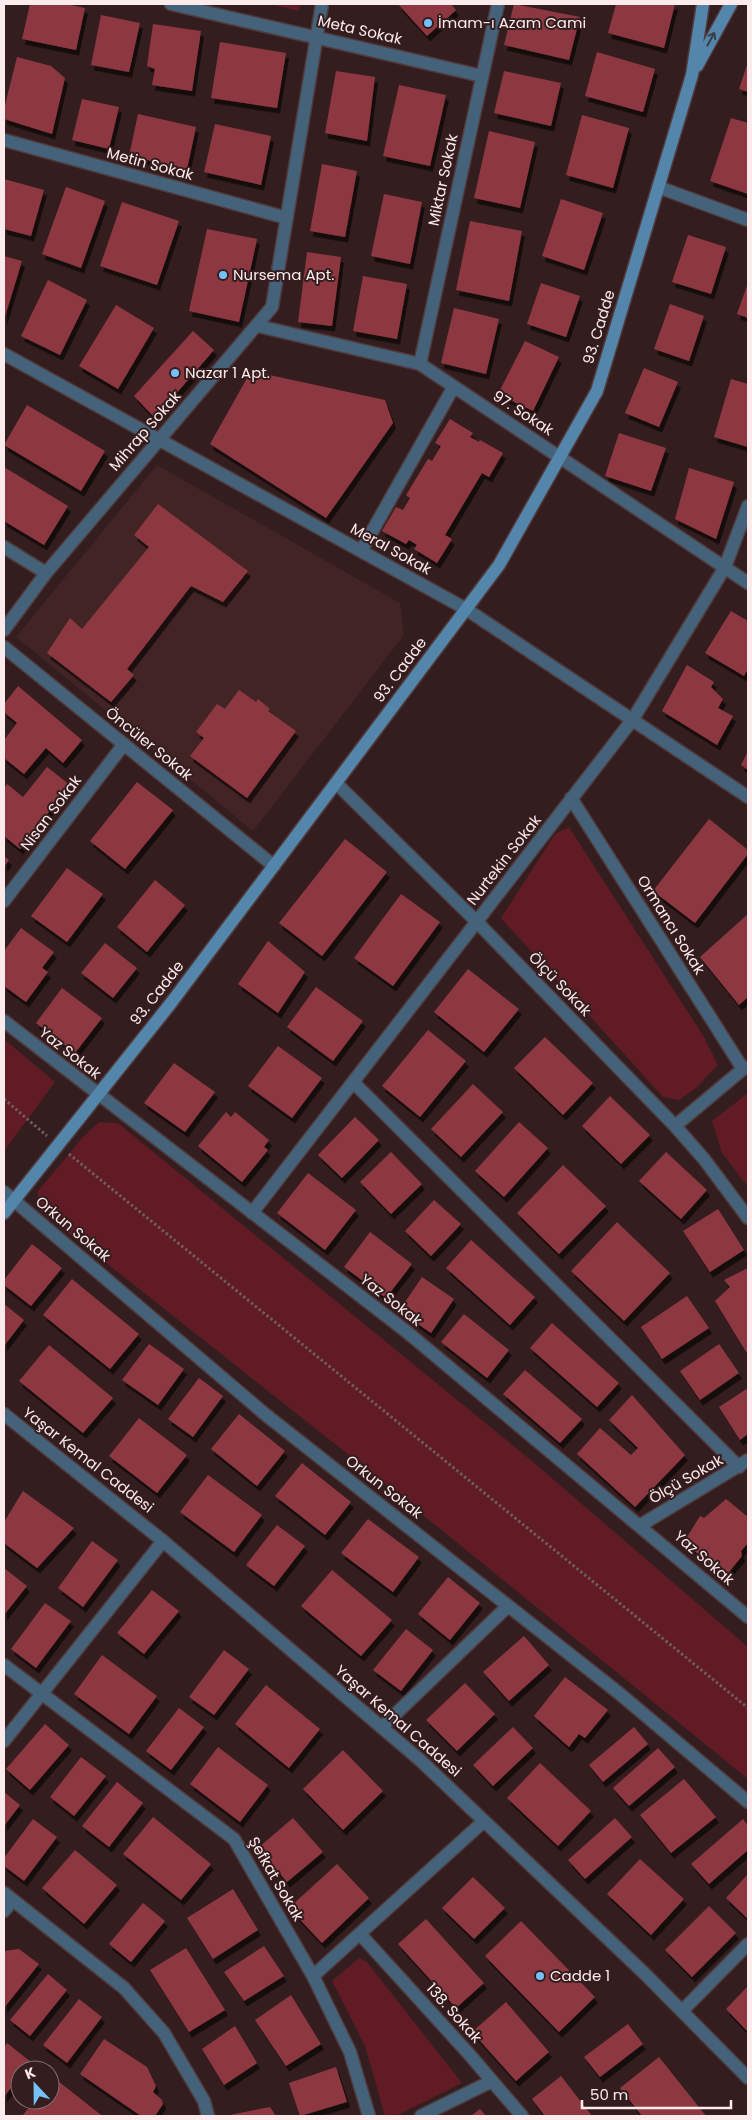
<svg xmlns="http://www.w3.org/2000/svg" width="752" height="2120" font-family="Poppins,sans-serif">
<defs>
<filter id="shadow"><feDropShadow dx="3" dy="5.5" stdDeviation="0" flood-color="#0009"/></filter>
</defs>
<rect width="100%" height="100%" fill="#341d1e"/>
<path fill="#422425" d="M157,465L400,603L404,635L253,831L16,637Z"/>
<path fill="#601b25" d="M270,4H300L299,11Z
M569,827L704,1037L718,1065L696,1088L679,1100L663,1097L501,918L555,834Z
M4,1039L55,1082L4,1151Z
M748,1093V1187L722,1153L712,1121Z
M99,1122L118,1123L532,1461L748,1647V1779L354,1459L38,1209V1191L83,1137Z
M359,1958L367,1962L462,2083L396,2116H385L365,2046L332,1981Z"/>
<path fill="#8d3841" filter="url(#shadow)" d="M30,4H66L85,8L76,50L22,39Z
M398,4H451L456,10L427,36Z
M514,4L580,17L569,60L504,45Z
M616,4H675L664,48L608,33Z
M101,15L140,23L129,72L91,65Z
M153,24L201,31L192,91L152,85L155,69L147,66Z
M220,42L286,53L277,108L211,98Z
M597,52L655,69L643,112L585,96Z
M17,57L51,66L65,78L52,134L4,119V109Z
M748,62V92L739,89Z
M336,71L375,77L367,141L325,133Z
M504,71L561,83L551,126L494,113Z
M399,85L446,95L430,166L383,156Z
M82,99L119,107L109,149L72,140Z
M138,114L196,127L187,169L129,156Z
M582,115L629,128L613,188L566,175Z
M731,118L748,123V194L710,181Z
M215,124L271,136L261,185L204,172Z
M489,131L535,142L520,208L474,198Z
M322,164L357,171L345,237L310,231Z
M4,179L44,190L31,236L4,229Z
M66,187L105,201L81,268L42,254Z
M384,194L422,202L410,264L371,256Z
M561,199L603,213L584,270L542,256Z
M122,202L179,221L157,285L100,266Z
M470,221L522,231L509,301L456,290Z
M207,229L257,239L239,322L189,311Z
M688,235L726,247L711,294L672,282Z
M307,252L341,257L332,326L298,322Z
M4,256L22,261L4,320Z
M363,276L407,284L397,339L353,331Z
M48,280L87,300L60,355L21,336Z
M541,283L580,296L566,337L527,324Z
M748,283V318L737,314Z
M670,304L704,316L689,361L654,349Z
M116,305L154,328L118,389L79,366Z
M454,308L499,319L486,374L441,363Z
M193,331L214,350L155,418L134,396Z
M525,341L559,357L533,411L498,394Z
M644,368L678,382L659,427L625,413Z
M251,371L385,400L393,423L326,518L210,444Z
M731,379L748,384V447L714,437Z
M27,405L105,451L81,491L4,445Z
M450,419L473,433L470,437L479,442L480,440L503,453L489,477L482,473L445,535L452,539L437,563L414,549L417,545L409,540L406,544L382,531L396,507L403,510L410,498L406,495L428,459L432,461L441,446L435,443Z
M619,433L666,448L651,491L605,476Z
M4,467L68,506L44,545L4,521Z
M689,468L734,482L716,539L675,519Z
M158,504L248,571L223,602L191,586L127,669L134,675L111,702L47,653L70,618L82,629L149,547L134,535Z
M731,611L748,621V669L744,676L705,653Z
M687,665L714,682L711,687L723,699L718,708L733,716L717,745L662,711Z
M18,686L82,740L63,763L46,748L24,774L4,758V740L17,723L4,712V704Z
M239,690L256,702L258,699L270,709L268,711L296,731L247,798L190,756L204,738L196,732L217,704L225,709Z
M748,751V770L741,765Z
M47,767L70,785L20,849L4,836V788L7,784L23,797Z
M137,782L173,810L125,869L90,841Z
M709,819L748,850V854L695,923L653,891Z
M345,839L387,872L322,956L279,923Z
M4,856L9,860L4,867Z
M67,868L103,894L67,942L31,916Z
M155,880L185,905L147,952L117,927Z
M401,894L440,922L393,986L354,958Z
M748,914V997L739,1005L700,957Z
M21,928L54,952L42,968L48,972L26,1002L4,986V951Z
M268,941L305,972L278,1013L238,984Z
M105,943L137,968L113,998L81,973Z
M468,969L519,1009L484,1052L434,1012Z
M316,987L363,1021L333,1061L287,1027Z
M62,988L102,1018L75,1053L36,1023Z
M428,1030L466,1061L420,1117L382,1086Z
M545,1037L593,1083L563,1115L514,1068Z
M278,1046L322,1078L292,1118L248,1086Z
M174,1063L215,1092L185,1132L144,1103Z
M473,1084L503,1112L461,1157L431,1129Z
M610,1096L650,1135L621,1164L582,1126Z
M226,1112L231,1117L235,1112L269,1140L264,1147L268,1150L242,1182L198,1146Z
M355,1117L379,1140L342,1178L318,1155Z
M519,1122L548,1148L504,1197L475,1171Z
M391,1152L422,1184L391,1214L360,1182Z
M666,1152L707,1190L681,1219L639,1181Z
M563,1165L606,1206L559,1254L517,1213Z
M308,1173L356,1210L325,1250L277,1213Z
M434,1200L461,1224L431,1256L405,1231Z
M718,1209L744,1250L710,1272L683,1231Z
M617,1222L670,1273L624,1321L571,1271Z
M370,1232L412,1264L386,1298L344,1267Z
M471,1240L535,1297L510,1325L446,1268Z
M32,1244L62,1268L31,1306L4,1285V1280Z
M748,1268V1355L715,1301L730,1287L724,1280Z
M422,1277L454,1299L431,1333L399,1311Z
M72,1279L139,1334L110,1369L43,1315Z
M687,1296L709,1328L662,1359L641,1327Z
M4,1304L24,1320L4,1346Z
M464,1314L509,1350L487,1378L441,1342Z
M552,1323L619,1383L597,1407L530,1348Z
M149,1344L184,1369L158,1405L122,1380Z
M719,1344L739,1373L700,1400L680,1371Z
M49,1345L113,1398L83,1433L19,1381Z
M525,1370L582,1419L560,1443L503,1394Z
M199,1378L223,1396L193,1437L168,1419Z
M748,1388V1434L740,1440L719,1407Z
M632,1395L685,1455L635,1507L577,1454L600,1428L631,1455L638,1448L609,1420Z
M239,1414L285,1451L257,1486L211,1449Z
M139,1418L187,1455L157,1493L109,1456Z
M302,1463L351,1502L325,1535L275,1496Z
M208,1475L262,1515L234,1552L180,1512Z
M23,1491L74,1528L37,1568L4,1543V1522Z
M726,1499L748,1517V1543L741,1551L742,1556L725,1577L684,1542L700,1516L704,1518Z
M368,1519L419,1557L393,1592L341,1553Z
M277,1525L305,1546L274,1586L246,1565Z
M92,1541L118,1560L83,1607L58,1588Z
M4,1568L27,1586L4,1615Z
M332,1570L392,1620L361,1656L301,1606Z
M448,1577L480,1603L450,1640L418,1614Z
M152,1590L179,1611L144,1654L117,1633Z
M45,1603L71,1621L36,1668L11,1649Z
M406,1629L433,1650L401,1691L373,1670Z
M524,1636L549,1665L509,1701L483,1672Z
M224,1650L249,1669L214,1715L189,1697Z
M102,1655L157,1696L129,1734L74,1694Z
M565,1677L608,1710L585,1738L579,1734L569,1747L534,1716Z
M465,1683L495,1714L457,1751L426,1720Z
M266,1685L320,1729L289,1768L235,1724Z
M179,1708L204,1727L171,1770L146,1751Z
M45,1724L69,1745L30,1790L6,1769Z
M513,1727L533,1748L493,1786L473,1765Z
M634,1727L648,1744L603,1782L589,1765Z
M218,1747L268,1785L240,1822L190,1784Z
M658,1748L675,1767L629,1806L613,1788Z
M343,1750L383,1791L343,1830L303,1789Z
M81,1757L106,1776L74,1816L50,1797Z
M540,1763L591,1811L558,1846L507,1798Z
M684,1779L716,1817L671,1853L640,1815Z
M117,1782L143,1803L109,1847L82,1826Z
M4,1792L20,1805L4,1826Z
M153,1817L211,1864L181,1900L123,1854Z
M293,1818L323,1852L287,1882L258,1848Z
M615,1818L632,1837L585,1879L568,1860Z
M33,1819L57,1837L24,1881L4,1866V1858Z
M743,1819L748,1826V1850L709,1884L691,1864Z
M75,1850L117,1885L84,1924L42,1888Z
M640,1859L684,1899L651,1935L607,1894Z
M337,1864L369,1898L322,1943L289,1908Z
M748,1874V1919L726,1898Z
M473,1877L505,1908L474,1939L442,1908Z
M233,1889L258,1930L213,1959L187,1918Z
M143,1903L165,1921L131,1962L109,1944Z
M709,1906L736,1933L692,1977L665,1950Z
M426,1919L484,1983L456,2008L398,1944Z
M521,1921L595,1997L559,2032L485,1956Z
M264,1946L284,1976L244,2001L224,1972Z
M186,1948L225,2010L189,2032L150,1970Z
M19,1949L39,1964L4,2008V1951Z
M48,1974L67,1990L30,2036L10,2020Z
M748,1986V2032L726,2009Z
M291,1995L321,2044L286,2066L255,2020Z
M79,1999L102,2017L67,2063L43,2045Z
M506,2002L549,2052L516,2081L472,2032Z
M628,2024L643,2044L600,2077L584,2057Z
M235,2026L257,2063L224,2085L202,2049Z
M104,2039L147,2067L156,2086L153,2092L162,2100L163,2104L155,2116H141L80,2074Z
M7,2043L31,2062L25,2070H20V2076L4,2097V2047Z
M659,2057L706,2116H642L620,2088Z
M336,2067L347,2102L300,2116L289,2083Z
M561,2076L592,2116H545L532,2099Z
M53,2077L101,2115L99,2116L23,2115L35,2100H50V2081Z
M270,2107L276,2116H230V2115Z
M480,2109L486,2116H471Z"/>
<g fill="none" stroke-linecap="round" stroke-linejoin="round">
<defs>
<path id="minor" d="M171,4L482,76
M4,140L287,218
M658,187L748,220
M258,326L420,364L748,583
M4,354L466,609L748,797
M420,364L498,4
M4,547L46,573
M361,551L453,388
M4,630L46,573L272,307L322,4
M4,647L274,866
M336,783L477,922L675,1126L704,1159L748,1218
M571,798L743,1069
M4,901L124,744
M4,1021L407,1332L748,1617
M353,1082L739,1467
M675,1126L743,1069L748,1067
M4,1192L266,1415L620,1694L748,1802
M252,1213L633,719L725,567L748,506
M641,1525L748,1460
M4,1665L234,1839L313,1976L350,2052L369,2116
M382,1727L508,1606
M4,1741L163,1541
M4,1893L124,1988L164,2033L204,2101L208,2116
M4,1911L13,1900
M360,1934L469,2054L522,2116
M313,1976L484,1821
M682,2011L748,1944
M421,2116L492,2081"/>
<path id="tertiary" d="M4,1414L163,1541L420,1760L645,1974L748,2078"/>
<path id="secondary" d="M697,66L731,4
M4,1213L171,1003L499,565L597,391L692,75L703,4"/>
</defs>
<use href="#minor" stroke="#503a3b" stroke-width="15"/>
<use href="#tertiary" stroke="#503a3b" stroke-width="15"/>
<use href="#secondary" stroke="#503a3b" stroke-width="15"/>
<path stroke="#715c5d" stroke-width="3" stroke-dasharray="2.5 2.5" stroke-linecap="butt" d="M4,1099L47,1136
M69,1154L748,1708"/>
<use href="#minor" stroke="#44637a" stroke-width="12"/>
<use href="#tertiary" stroke="#44637a" stroke-width="12"/>
<use href="#secondary" stroke="#5386aa" stroke-width="12"/>
</g>
<defs><path id="oneway-shaft" d="M-6 0H5M1.5-3L5.5 0L1.5 3" fill="none" stroke-width="1.6" stroke-linecap="round" stroke-linejoin="round" transform="scale(1.25)"/></defs>
<use stroke="#3d3c48" href="#oneway-shaft" transform="translate(711 39) rotate(-61)"/>
<g fill="#75c0f6" stroke="#341d1e" stroke-width="2">
<circle cx="428" cy="23" r="5"/>
<circle cx="223" cy="275" r="5"/>
<circle cx="175" cy="373" r="5"/>
<circle cx="540" cy="1976" r="5"/>
</g>
<g text-anchor="middle" stroke-width="4" stroke-linejoin="round" paint-order="stroke">
<g font-size="15" fill="#fcebec" stroke="#341d1e" text-anchor="start">
<text x="438" y="28">İmam-ı Azam Cami</text>
<text x="233" y="280">Nursema Apt.</text>
<text x="185" y="378">Nazar 1 Apt.</text>
<text x="550" y="1981">Cadde 1</text>
</g>
<g font-size="15" fill="#fcebec" stroke="#341d1e">
<text transform="translate(360 30) rotate(13)" y="5">Meta Sokak</text>
<text transform="translate(150 164) rotate(15)" y="5">Metin Sokak</text>
<text transform="translate(443 180) rotate(-78)" y="5">Miktar Sokak</text>
<text transform="translate(599 327) rotate(-73)" y="5">93. Cadde</text>
<text transform="translate(523 413) rotate(33)" y="5">97. Sokak</text>
<text transform="translate(145 431) rotate(-49)" y="5">Mihrap Sokak</text>
<text transform="translate(391 549) rotate(29)" y="5">Meral Sokak</text>
<text transform="translate(400 670) rotate(-53)" y="5">93. Cadde</text>
<text transform="translate(149 744) rotate(39)" y="5">Öncüler Sokak</text>
<text transform="translate(51 813) rotate(-53)" y="5">Nisan Sokak</text>
<text transform="translate(504 860) rotate(-52)" y="5">Nurtekin Sokak</text>
<text transform="translate(671 925) rotate(58)" y="5">Ormancı Sokak</text>
<text transform="translate(560 984) rotate(46)" y="5">Ölçü Sokak</text>
<text transform="translate(157 993) rotate(-52)" y="5">93. Cadde</text>
<text transform="translate(70 1053) rotate(38)" y="5">Yaz Sokak</text>
<text transform="translate(73 1229) rotate(40)" y="5">Orkun Sokak</text>
<text transform="translate(391 1300) rotate(38)" y="5">Yaz Sokak</text>
<text transform="translate(88 1460) rotate(38)" y="5">Yaşar Kemal Caddesi</text>
<text transform="translate(686 1479) rotate(-30)" y="5">Ölçü Sokak</text>
<text transform="translate(384 1487) rotate(38)" y="5">Orkun Sokak</text>
<text transform="translate(704 1558) rotate(41)" y="5">Yaz Sokak</text>
<text transform="translate(398 1721) rotate(41)" y="5">Yaşar Kemal Caddesi</text>
<text transform="translate(276 1879) rotate(60)" y="5">Şefkat Sokak</text>
<text transform="translate(454 2013) rotate(48)" y="5">138. Sokak</text>
</g>
</g>
<rect width="752" height="2120" fill="none" stroke="#fcebec" stroke-width="10"/>
<g transform="translate(35 2085) rotate(338)"><circle r="24" fill="#341d1e" stroke="#846f70"/>
<path d="M0-4L9 19L0 12L-9 19Z" fill="#75c0f6"/>
<text y="-8" font-size="14" font-weight="bold" text-anchor="middle" fill="#fcebec">K</text>
</g>
<path d="M582 2100v8h149v-8" fill="none" stroke="#fcebec" stroke-width="2.5"/>
<text x="590" y="2100" font-size="15" fill="#fcebec" stroke="#341d1e" stroke-width="4" paint-order="stroke">50 m</text>
</svg>
